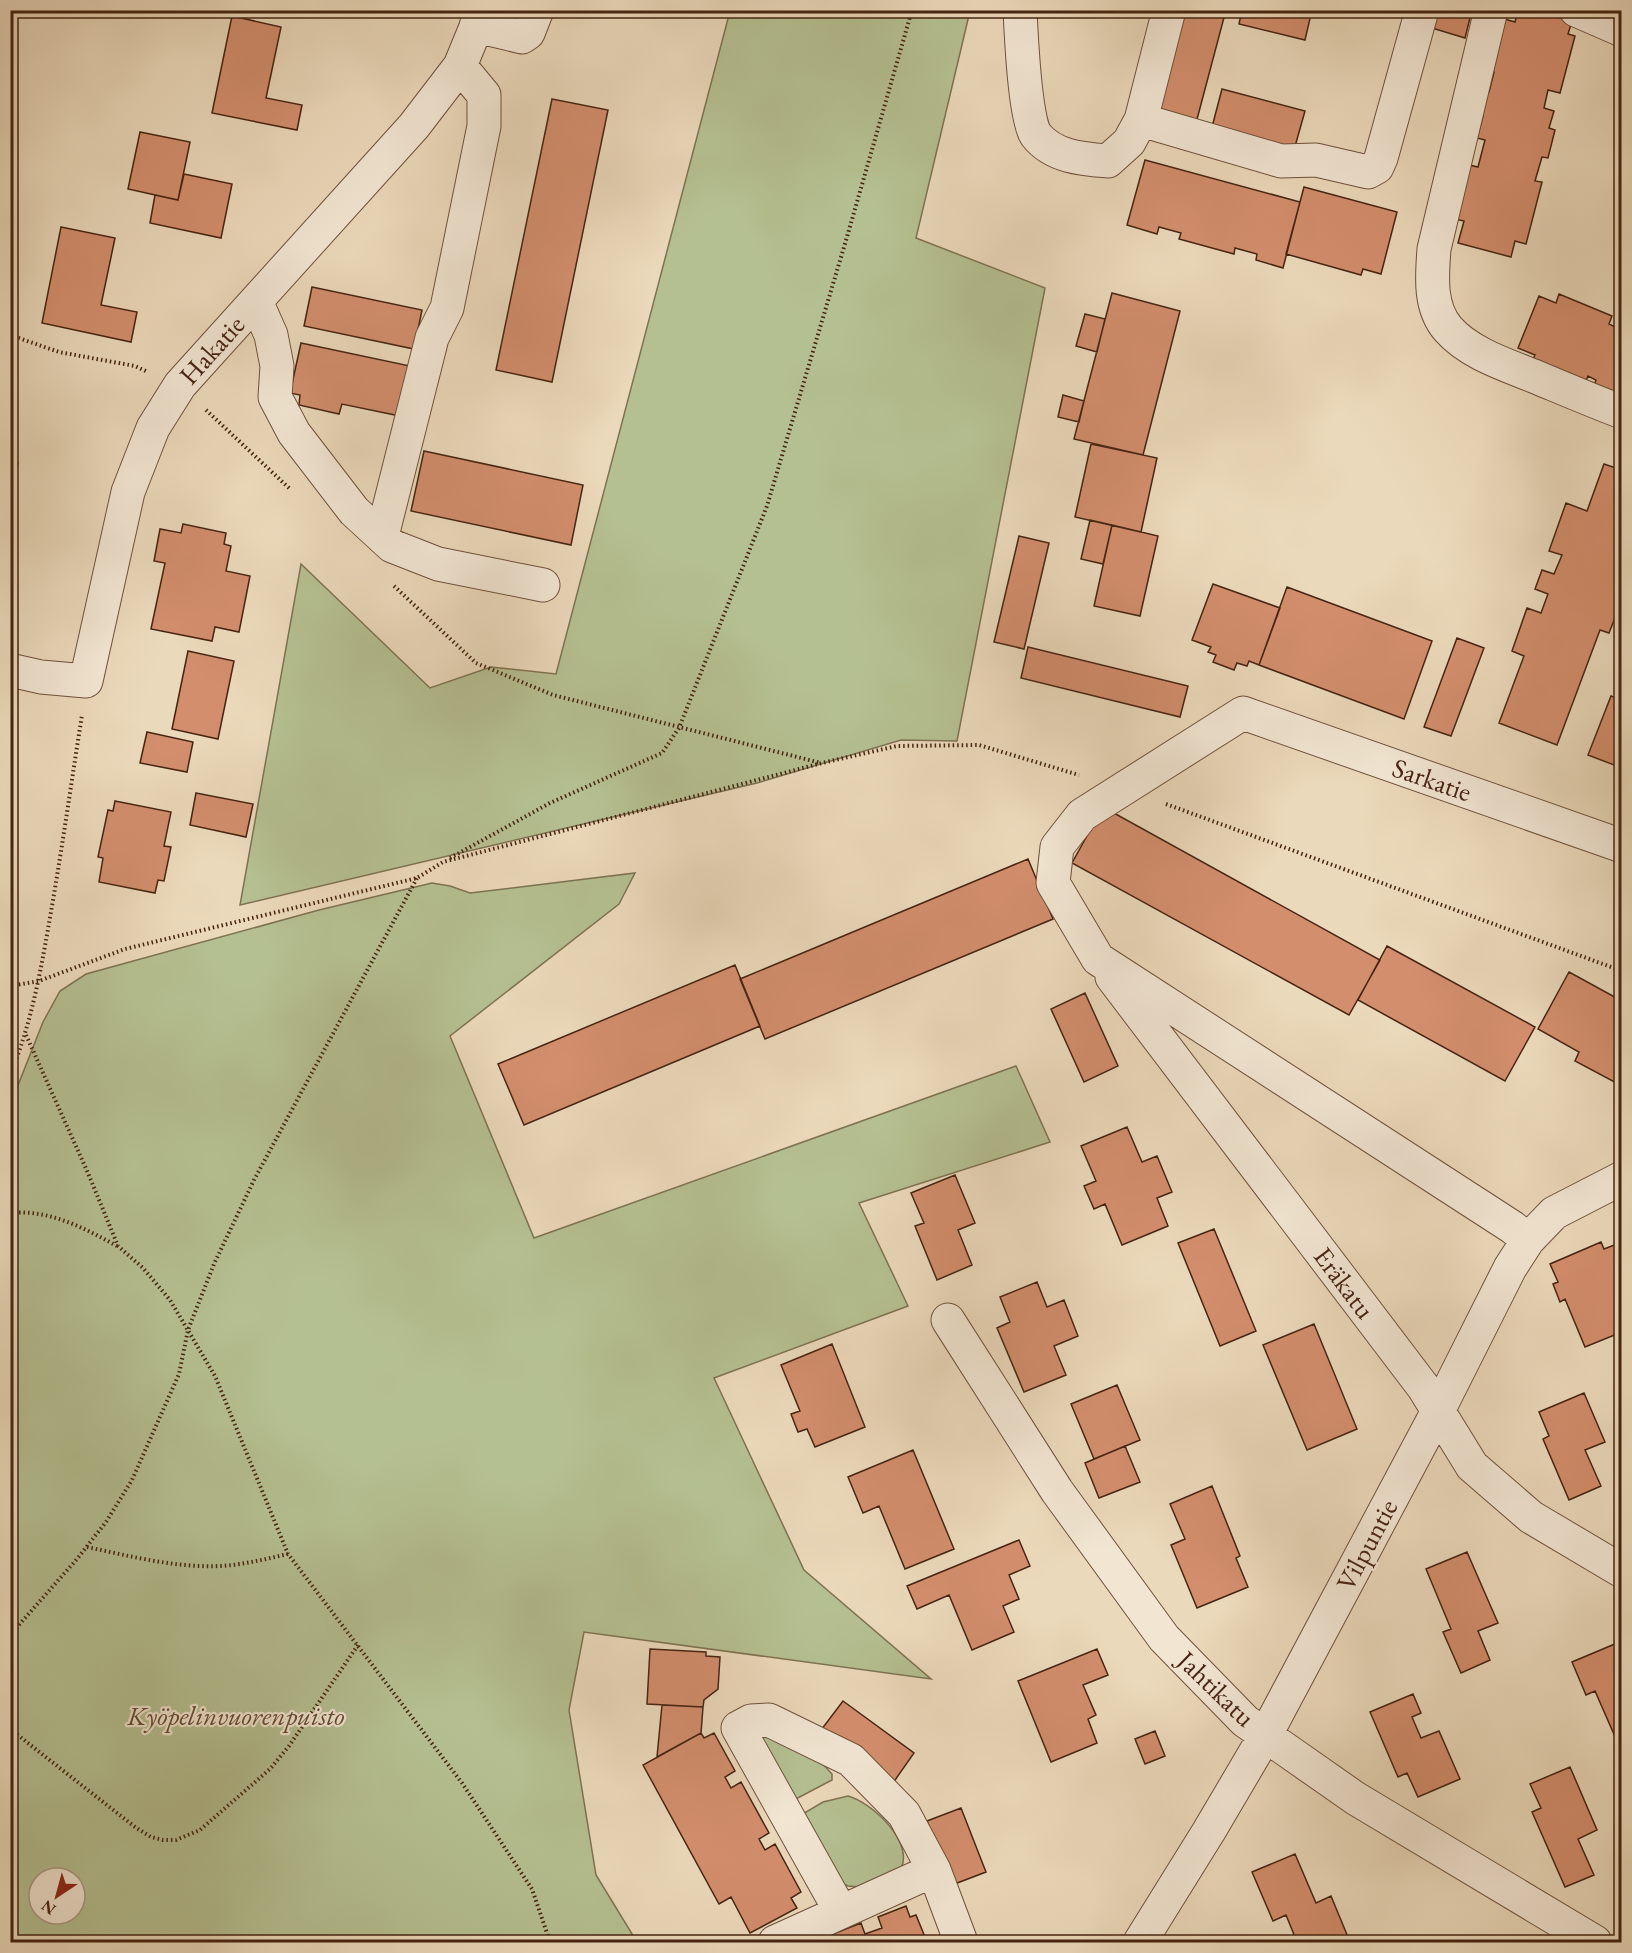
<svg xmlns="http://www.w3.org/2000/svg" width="1632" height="1953" font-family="'EB Garamond',serif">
<rect width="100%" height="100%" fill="#ebd9bb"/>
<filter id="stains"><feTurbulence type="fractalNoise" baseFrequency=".00333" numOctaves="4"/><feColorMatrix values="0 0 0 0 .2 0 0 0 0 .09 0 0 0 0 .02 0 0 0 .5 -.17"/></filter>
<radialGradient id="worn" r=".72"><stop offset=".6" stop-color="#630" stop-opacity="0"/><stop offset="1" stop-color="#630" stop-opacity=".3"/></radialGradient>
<path fill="#b5c092" stroke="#7e7252" stroke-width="1.5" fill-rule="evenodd" d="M730,11H970L916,238L1045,288L957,741L901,740L757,783L240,905L301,564L430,688L491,667L556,674Z
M635,873L619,904L450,1036L534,1238L1016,1066L1050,1142L859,1203L908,1306L714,1378L804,1570L931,1679L584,1632L569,1710L596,1875L637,1942H11V1103L43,1022L60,991L86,974L319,910L432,883L450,886L470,893ZM39,1878H75V1914H39Z
M758,1728L819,1760L832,1774V1780L794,1800L754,1732Z
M848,1796C873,1803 914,1842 901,1869L860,1887L848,1886L837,1881L801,1815L823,1802Z"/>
<path fill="#d38e6d" stroke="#462412" stroke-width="1.5" d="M1186,10H1226L1196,123L1158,113Z
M1242,10H1312L1305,40L1239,24Z
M1437,10H1472L1465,38L1432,28Z
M1518,10H1531L1572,21L1568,34L1575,36L1560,93L1548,90L1544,108L1554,111L1549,128L1555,130L1548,158L1542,157L1535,181L1542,182L1526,244L1515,241L1511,257L1458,243L1464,221L1455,219L1469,165L1478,167L1485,140L1477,138L1483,116L1476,114L1482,90L1489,92L1494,72L1487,71L1501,18L1515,22Z
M232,16L281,27L266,98L302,105L297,130L212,113Z
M1222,89L1305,111L1294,150L1212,127Z
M552,99L608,110L552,382L496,370Z
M140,132L190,142L178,200L128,189Z
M1145,160L1300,202L1283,268L1256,260L1257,254L1235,248L1234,254L1179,239L1181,233L1159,227L1157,234L1127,225Z
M184,174L232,184L221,238L150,223L155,195L178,200Z
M1304,187L1397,212L1381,274L1363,269L1361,275L1286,254Z
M61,227L115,238L101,305L137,312L131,342L42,323Z
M312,287L422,310L414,349L304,326Z
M1112,293L1180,311L1143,455L1074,439Z
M1559,294L1612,316L1609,324L1617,328L1622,319V390L1618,398L1593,388L1596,380L1588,376L1584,385L1531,363L1535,355L1518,348L1539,296L1556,303Z
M1085,314L1105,319L1097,352L1076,346Z
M301,343L410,366L400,416L342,404L339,414L299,405L300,395L290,393Z
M1063,395L1084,401L1079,422L1058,417Z
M1091,444L1157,458L1141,532L1075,517Z
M424,451L583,485L571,545L411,511Z
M10,461L18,463L12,490H10Z
M1604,464L1622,470V571L1618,581L1622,583V600L1609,633L1600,630L1557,745L1499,723L1524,656L1512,651L1527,608L1541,613L1548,594L1535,589L1542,570L1554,574L1562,555L1549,551L1566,503L1587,511Z
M1090,520L1112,525L1103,564L1081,559Z
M183,524L226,533L224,544L231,546L226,571L250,576L239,632L215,627L212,641L151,629L165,563L154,561L160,529L181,533Z
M1112,525L1158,536L1140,616L1094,606Z
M1019,536L1049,543L1024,649L994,642Z
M1213,584L1280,608L1259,665L1249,661L1247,666L1237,663L1234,670L1213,662L1216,655L1208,652L1211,647L1192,640Z
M1287,587L1432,641L1404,719L1259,665Z
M1457,638L1484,648L1451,736L1424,727Z
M1028,647L1188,686L1180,717L1021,678Z
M188,651L234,661L218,739L172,729Z
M1611,696L1622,700V768L1588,755Z
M147,732L193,742L187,772L140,763Z
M196,793L253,804L246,837L190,825Z
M115,801L171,812L164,846L171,847L164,881L158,880L155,893L99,882L103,858L98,857L108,810L113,811Z
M1103,807L1380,960L1349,1015L1072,863Z
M10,824L16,825L10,849Z
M1028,859L1053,919L765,1039L740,979Z
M1387,946L1535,1027L1505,1081L1358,1000Z
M735,965L760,1026L524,1125L498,1064Z
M1569,972L1622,1001V1086L1575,1061L1579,1052L1538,1029Z
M1085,993L1118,1066L1084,1082L1051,1009Z
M1127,1127L1142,1162L1157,1156L1172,1192L1157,1198L1168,1226L1122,1245L1105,1204L1094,1209L1084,1186L1096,1181L1081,1146Z
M955,1175L975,1223L958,1230L972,1265L937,1280L915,1226L924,1223L911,1193Z
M1214,1229L1256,1331L1220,1346L1178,1243Z
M1601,1242L1604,1249L1622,1242V1272L1615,1274L1622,1291V1332L1585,1347L1565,1299L1560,1302L1553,1284L1558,1282L1550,1264Z
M1037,1282L1047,1307L1064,1300L1078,1336L1054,1346L1066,1375L1024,1392L997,1328L1010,1322L1000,1297Z
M1314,1324L1357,1429L1307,1450L1263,1345Z
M832,1344L865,1427L815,1447L807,1429L798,1432L791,1414L800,1411L781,1365Z
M1117,1385L1140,1440L1094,1459L1071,1404Z
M1584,1393L1605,1442L1585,1450L1601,1486L1569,1500L1543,1439L1549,1436L1539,1412Z
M1125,1446L1140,1482L1099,1498L1085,1463Z
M913,1450L954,1549L905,1569L879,1506L863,1513L848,1477Z
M1212,1486L1240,1556L1236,1558L1248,1587L1197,1608L1171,1545L1185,1539L1170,1504Z
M1019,1540L1030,1566L1009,1575L1019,1599L1003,1606L1014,1632L972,1650L949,1595L917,1609L907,1586Z
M1467,1552L1498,1623L1478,1631L1490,1660L1461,1673L1443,1632L1451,1629L1426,1569Z
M1622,1641V1748H1620L1595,1691L1586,1695L1572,1662Z
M650,1649L706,1652V1656L720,1657L718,1689L704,1700L703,1707L647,1704Z
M1097,1649L1108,1675L1083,1685L1096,1715L1088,1719L1097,1743L1051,1762L1018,1681Z
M1413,1694L1421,1713L1412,1717L1421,1738L1439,1731L1460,1779L1418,1797L1407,1773L1398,1777L1370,1712Z
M843,1701L914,1753L893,1783L821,1730Z
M662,1705L703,1707L701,1733L657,1757Z
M1155,1731L1165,1756L1145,1764L1135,1739Z
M701,1733L704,1738L714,1733L735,1771L725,1777L731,1788L741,1782L769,1833L759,1839L765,1850L775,1844L801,1892L791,1898L797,1908L750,1933L731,1897L719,1904L643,1765Z
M1570,1767L1597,1830L1578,1839L1594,1875L1565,1887L1532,1812L1541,1808L1530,1784Z
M961,1808L986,1872L952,1885L927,1821Z
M1295,1854L1316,1903L1331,1896L1350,1942H1297L1286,1915L1273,1921L1252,1872Z
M906,1906L910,1917L916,1915L927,1942H815V1941L861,1923L865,1934L882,1928L878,1917Z"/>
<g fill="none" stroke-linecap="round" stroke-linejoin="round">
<defs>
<path id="minor" d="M1020,10C1021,32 1025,121 1036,135C1053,157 1083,159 1108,161L1129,142L1141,120L1169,10
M1491,10L1434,249C1432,276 1429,307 1448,329C1470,354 1507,365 1536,377C1565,389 1593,401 1622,412
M1576,10L1622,30
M476,26L522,37L528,33L537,10
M1141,120L1281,161L1316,160L1368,172L1377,167L1381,158L1422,10
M256,301L271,335L277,366L275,397L294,433L354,511L392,546L438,564L543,585
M382,536L432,338L447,308L484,126V95L460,66
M10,670L41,677L86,681L128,492L153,428L180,385L414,126L460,66L483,10
M1112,977L1424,1388L1472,1466L1531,1517L1622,1571
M1528,1240L1512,1227L1098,959L1053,883L1057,847L1082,815L1243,713L1622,846
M948,1320L1057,1491L1164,1638L1245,1721L1355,1798L1595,1942
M841,1912L738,1728L751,1721L769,1720L851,1760L904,1814L934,1870L961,1942
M775,1942L934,1870
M1140,1942L1209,1831L1265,1736L1438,1411L1510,1268L1528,1240L1554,1213L1622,1178"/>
</defs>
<use href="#minor" stroke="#6f513c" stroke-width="35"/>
<path stroke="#462412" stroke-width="4" stroke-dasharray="1.5 3" stroke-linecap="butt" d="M10,335L59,352L135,366L148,372
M206,410L290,489
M394,586L476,663L553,695L821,763
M1166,804L1622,971
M450,858L550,803L662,753L679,728L767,506L847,237L912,10
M10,986L39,981L125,949L417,878L443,862L822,763L897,746L979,745L1079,775
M26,1035L88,1173L118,1246L143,1268L170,1300L215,1376L288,1554L462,1783L532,1889L550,1942
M10,1075C33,1020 42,963 52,906C63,842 72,778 82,715
M10,1213C49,1209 84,1228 117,1246
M87,1547C130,1556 175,1568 220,1566C243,1565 265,1559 288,1554
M10,1635L77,1559L106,1522L132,1480L179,1374L188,1330L214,1264L254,1180L417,878
M10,1729L135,1827L151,1837L163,1840H176L200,1830L270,1769L289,1746L358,1645"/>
<use href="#minor" stroke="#f2e6d3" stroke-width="33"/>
</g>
<g text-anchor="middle" stroke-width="4.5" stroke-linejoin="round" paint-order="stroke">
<g font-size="27" fill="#462412" stroke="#f2e6d3">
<text transform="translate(212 350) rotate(-48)" y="9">Hakatie</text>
<text transform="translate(1432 780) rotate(19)" y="9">Sarkatie</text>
<text transform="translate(1344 1283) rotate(53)" y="9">Eräkatu</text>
<text transform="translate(1367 1545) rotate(-62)" y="9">Vilpuntie</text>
<text transform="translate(1216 1689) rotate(44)" y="9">Jahtikatu</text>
</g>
<g font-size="27" font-style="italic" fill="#624b32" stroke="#f2e6d3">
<text x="236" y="1725">Kyöpelinvuorenpuisto</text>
</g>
</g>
<rect width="1632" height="1953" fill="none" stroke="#ebd9bb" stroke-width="36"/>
<rect x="12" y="12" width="1608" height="1929" fill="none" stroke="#462412" stroke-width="3"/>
<rect x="18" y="18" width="1596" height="1917" fill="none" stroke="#462412" stroke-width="1.5"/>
<g transform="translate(57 1896) rotate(216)"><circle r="28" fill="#f2e6d3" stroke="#ad9886" stroke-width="1.5"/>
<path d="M0-4.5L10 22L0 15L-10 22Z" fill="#8f2418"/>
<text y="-9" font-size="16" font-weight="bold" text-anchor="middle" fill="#462412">N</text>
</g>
<rect width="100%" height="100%" filter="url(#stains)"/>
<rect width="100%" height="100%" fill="url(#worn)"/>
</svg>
